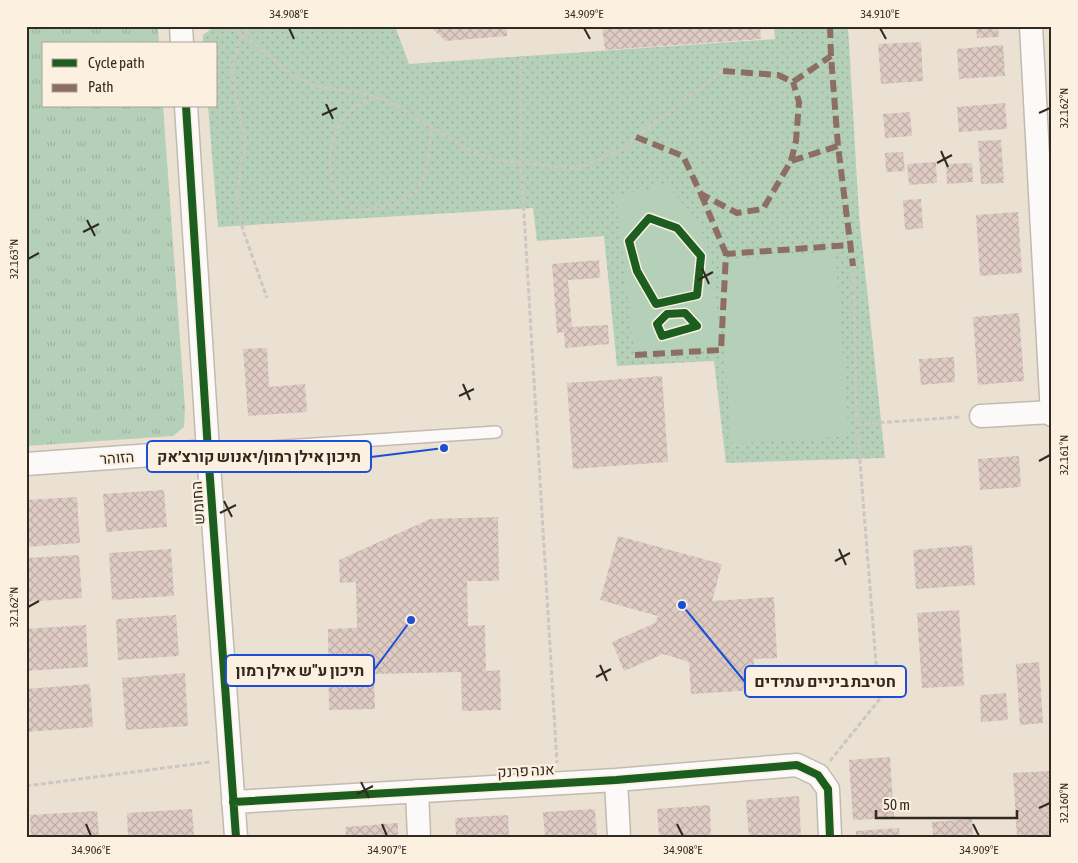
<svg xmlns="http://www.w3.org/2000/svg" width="1078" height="863" font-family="'Asap Condensed',Heebo,sans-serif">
<defs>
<pattern id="grass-tufts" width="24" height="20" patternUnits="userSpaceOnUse" patternTransform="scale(1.25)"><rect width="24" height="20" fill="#b5d0b8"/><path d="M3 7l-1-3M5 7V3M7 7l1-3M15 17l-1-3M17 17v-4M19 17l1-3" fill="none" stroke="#9cb39e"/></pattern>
<pattern id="park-dots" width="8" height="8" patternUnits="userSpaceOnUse" patternTransform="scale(1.25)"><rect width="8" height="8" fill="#b5d0b8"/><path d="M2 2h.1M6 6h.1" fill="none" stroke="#9cb39e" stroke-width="1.8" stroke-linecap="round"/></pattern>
<pattern id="building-cross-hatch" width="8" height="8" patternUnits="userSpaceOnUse" patternTransform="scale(1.25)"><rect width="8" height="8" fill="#decbc3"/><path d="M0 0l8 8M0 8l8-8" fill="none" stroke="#bfaea7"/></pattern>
</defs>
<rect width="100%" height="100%" fill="#ebe1d3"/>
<path fill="url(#grass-tufts)" d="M26,26H156L158,28L159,44H44V106H163L185,408L184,427L173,436L26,446Z"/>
<path fill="url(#park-dots)" d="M215,26H395L409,64L775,39L774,26H848L859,215L885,458L726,463L714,361L617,366L604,236L537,241L533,208L218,227L208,106H216V44H203V35Z"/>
<path fill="#b5d0b8" d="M667,185L698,221L712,261L721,350L635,355L616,196Z
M835,251L849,436L732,444L718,261Z"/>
<path fill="url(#building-cross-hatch)" d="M429,26H507V36L446,41Z
M602,26H760L761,39L605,50Z
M976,26H998L999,37L977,38Z
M921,42L923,81L881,84L878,44Z
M1003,45L1005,76L959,79L957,49Z
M1005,103L1007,129L959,132L957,107Z
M910,112L912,136L885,138L883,114Z
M1001,140L1004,183L981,184L978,141Z
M903,152L905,171L886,172L885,153Z
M936,162L937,183L909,185L907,164Z
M972,163L973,182L947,184L946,164Z
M921,199L923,228L905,230L903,200Z
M1018,212L1022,273L980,276L976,215Z
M599,260L600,278L568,280L572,327L608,325L609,344L565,348L564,332L557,333L552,264Z
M1019,313L1024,381L978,385L973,317Z
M267,348L269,387L305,384L307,412L248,416L243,349Z
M954,357L955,382L921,385L919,359Z
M662,376L668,462L573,469L567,383Z
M1019,456L1021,487L980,490L978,459Z
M164,490L167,527L106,532L103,494Z
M77,497L80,543L26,547V500Z
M498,517L499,581H467L468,626L485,625L486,671L500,670L501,710L462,711L461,672L374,674L375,709L329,710L328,629L357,628L356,582L340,583L339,560L430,519Z
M618,536L722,564L712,601L774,597L777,658L754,659L755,690L691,694L689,662L663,654L624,671L612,642L655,623L658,616L600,600Z
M972,545L975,585L916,589L913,550Z
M171,549L174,596L112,600L109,553Z
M79,555L82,598L26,602V558Z
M959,610L964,686L922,688L917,613Z
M176,615L179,656L118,660L116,619Z
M86,625L88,667L26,671V629Z
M1039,662L1043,723L1020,725L1016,664Z
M185,673L188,726L126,730L122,678Z
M90,684L93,727L26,732V689Z
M1006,693L1008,720L981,722L980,695Z
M890,757L894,818L853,820L849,760Z
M1050,771L1052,836L1017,837L1013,773Z
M799,796L801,836L749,837L746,800Z
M710,805L711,837H659L657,809Z
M192,809L194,837H128L127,813Z
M595,809L597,837H545L543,812Z
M97,811L99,837H31L30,815Z
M508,815L509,837H456L455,818Z
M972,819L973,837H933L932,822Z
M398,823V837H346L345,827Z
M899,828L900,837H856V831Z"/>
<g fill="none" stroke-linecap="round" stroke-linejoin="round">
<defs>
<path id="service" d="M208,451L496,432"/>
<path id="minor" d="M181,26L182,44
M1031,26L1052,415
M186,106L208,451L236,837
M981,416L1052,412
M26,464L208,451
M616,780L619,837
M417,791L419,837
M233,802L616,780L797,765L818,775L828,789L830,837"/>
</defs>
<use href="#service" stroke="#c2bab0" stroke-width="14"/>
<use href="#minor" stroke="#c2bab0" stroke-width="25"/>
<path stroke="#cbc7c3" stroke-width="3" stroke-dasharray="5 2.5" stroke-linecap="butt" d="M223,26L242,34L292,75L316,86L360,93L388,101L466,148L494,160L578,169L627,147L636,137L723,71
M255,26L242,34L232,68L235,93L246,143L240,169L237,200L243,230L267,298
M521,56V164L557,763
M374,97C362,103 350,108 343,119C326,143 322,192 353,207C364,212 380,208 391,205C405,202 419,191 424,177C429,162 430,144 432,128
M857,424L961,417
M830,761L879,700L857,424L853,266
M26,786L210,762"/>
<use href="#service" stroke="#fcfaf8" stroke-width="11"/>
<use href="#minor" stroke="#fcfaf8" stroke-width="22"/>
<path stroke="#8d6e63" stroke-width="6" stroke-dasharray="12 6" stroke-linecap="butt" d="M830,26L831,56L838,146
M723,71L778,75L793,82L831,56
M636,137L683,156L701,194L737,213L763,209L791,161L838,146L853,266
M791,161L796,141L799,102L793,82
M701,194L726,254
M635,355L721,350L726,254L850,245"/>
<defs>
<path id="cycleway" d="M186,106L208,451L236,837
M649,218L677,228L701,256L697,295L656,304L637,271L629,241Z
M685,313L697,326L662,336L657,324L667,314Z
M233,802L616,780L797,765L818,775L828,789L830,837"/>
</defs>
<use href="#cycleway" stroke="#fcf0e1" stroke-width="11"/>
<use href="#cycleway" stroke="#1b5e20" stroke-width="8"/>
</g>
<path fill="none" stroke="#312a20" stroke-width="2" d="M289,28L294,39M584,28L590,39M880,28L886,39M326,104L333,119M1039,113L1050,108M322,115L337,108M941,151L948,167M937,163L952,155M87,220L95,236M83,232L99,224M28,259L39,253M702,268L709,284M698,280L713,272M463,384L470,400M459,396L474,389M1039,461L1050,455M224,501L232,517M220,513L236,505M839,549L846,565M835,561L850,553M28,607L39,601M600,665L607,681M596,677L611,669M361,782L369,798M357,794L373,786M1039,808L1050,803M86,824L91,836M382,824L387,836M677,824L683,836M973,824L979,836"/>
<g text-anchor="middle" stroke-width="4.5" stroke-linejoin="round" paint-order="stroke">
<g font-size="15" fill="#312a20" stroke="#fcf0e1">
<text transform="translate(117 458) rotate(-4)" y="5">הזוהר</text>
<text transform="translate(198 503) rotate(-94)" y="5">החומש</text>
<text transform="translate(526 771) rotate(-3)" y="5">אנה פרנק</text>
</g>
</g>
<path fill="none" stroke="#1d4ed8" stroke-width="2" d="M444 448L371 457M411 620L374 670M682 605L745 682"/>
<g fill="#1d4ed8" stroke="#fcf0e1" stroke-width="2">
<circle cx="444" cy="448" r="5"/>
<circle cx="411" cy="620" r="5"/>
<circle cx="682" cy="605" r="5"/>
</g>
<g fill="#fcf0e1" stroke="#1d4ed8" stroke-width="2">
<rect x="147" y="441" width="224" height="31" rx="5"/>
<rect x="226" y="655" width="148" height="31" rx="5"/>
<rect x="745" y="666" width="161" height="31" rx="5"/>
</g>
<g font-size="16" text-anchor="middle" font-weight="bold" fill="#312a20">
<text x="259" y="462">תיכון אילן רמון/יאנוש קורצ׳אק</text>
<text x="300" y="676">תיכון ע"ש אילן רמון</text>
<text x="825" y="687">חטיבת ביניים עתידים</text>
</g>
<rect width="1078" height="863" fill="none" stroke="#fcf0e1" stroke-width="55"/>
<rect x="42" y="42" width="175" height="65" fill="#fcf0e1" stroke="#aba194"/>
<rect x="52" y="59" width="25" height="8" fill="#1b5e20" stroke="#aba194"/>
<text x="88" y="68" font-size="15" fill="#312a20">Cycle path</text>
<rect x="52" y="84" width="25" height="8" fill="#8d6e63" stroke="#aba194"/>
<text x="88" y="92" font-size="15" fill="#312a20">Path</text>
<path d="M876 810v8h141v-8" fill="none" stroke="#312a20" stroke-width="2.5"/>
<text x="883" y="810" font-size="15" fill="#312a20" stroke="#fcf0e1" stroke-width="4" paint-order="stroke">50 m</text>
<rect x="28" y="28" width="1022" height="808" fill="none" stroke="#312a20" stroke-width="2"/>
<g font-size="12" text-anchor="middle" fill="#312a20">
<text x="289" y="18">34.908°E</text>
<text x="584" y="18">34.909°E</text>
<text x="880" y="18">34.910°E</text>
<text transform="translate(1064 108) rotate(-90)" y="4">32.162°N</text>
<text transform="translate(14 259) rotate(-90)" y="4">32.163°N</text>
<text transform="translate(1064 455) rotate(-90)" y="4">32.161°N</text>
<text transform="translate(14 607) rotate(-90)" y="4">32.162°N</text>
<text transform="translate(1064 803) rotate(-90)" y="4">32.160°N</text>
<text x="91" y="854">34.906°E</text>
<text x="387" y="854">34.907°E</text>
<text x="683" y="854">34.908°E</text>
<text x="979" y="854">34.909°E</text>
</g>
</svg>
